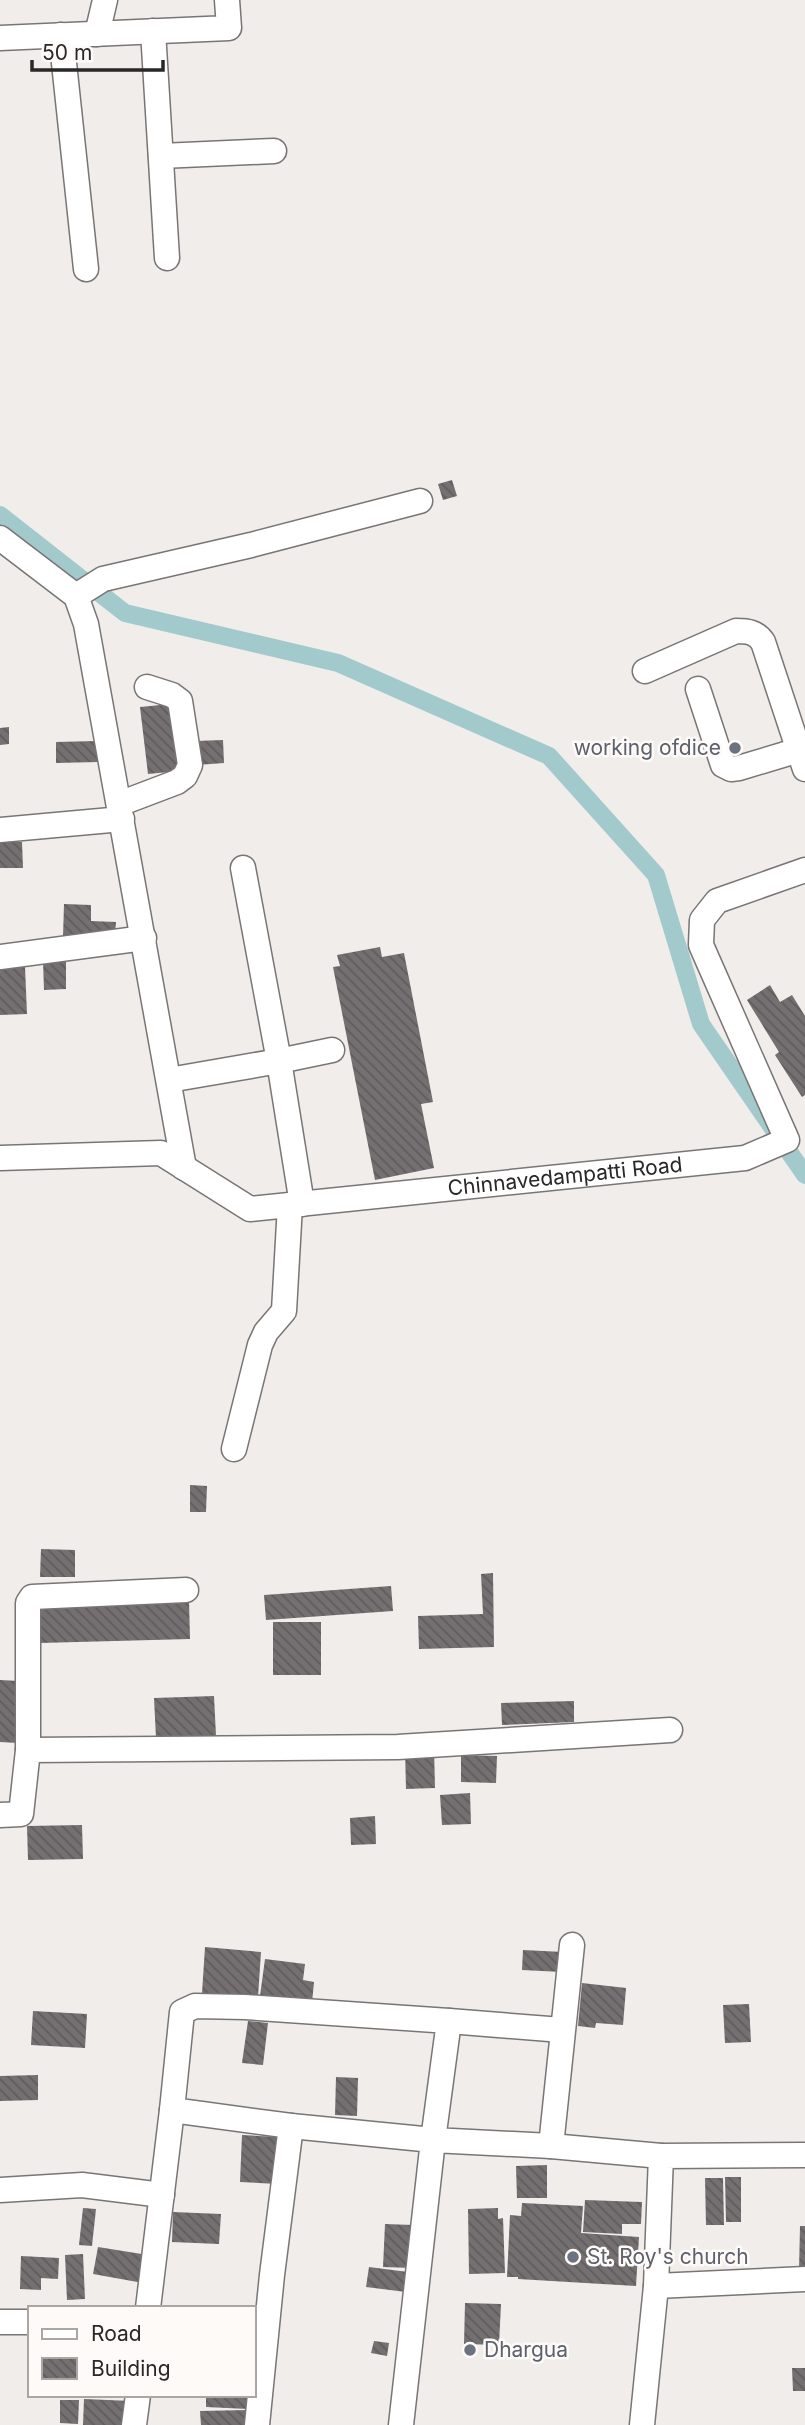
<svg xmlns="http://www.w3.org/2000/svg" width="805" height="2425" font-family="Inter,sans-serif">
<defs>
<pattern id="building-back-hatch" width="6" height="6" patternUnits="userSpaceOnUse" patternTransform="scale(1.75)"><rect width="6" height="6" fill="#747072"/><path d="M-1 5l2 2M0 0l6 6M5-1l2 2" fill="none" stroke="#5f5c5e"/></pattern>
</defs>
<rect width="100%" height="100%" fill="#f1edeb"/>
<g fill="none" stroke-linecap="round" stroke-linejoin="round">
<path stroke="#a2cacd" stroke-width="18" d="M0,515L125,613L338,663L549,756L656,875L701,1024L805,1175"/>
</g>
<path fill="url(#building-back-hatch)" d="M452,480L457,496L443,500L438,484Z
M171,704L179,771L148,774L140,707Z
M9,727V744L0,745V728Z
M223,740L224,763L197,765L196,741Z
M97,741L98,762L56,763V742Z
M0,842H22L23,868H0Z
M64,904L91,905V921L116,922L115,933L63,937Z
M380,947L382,957L404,953L433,1102L421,1104L434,1168L375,1180L333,967L340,966L337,955Z
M66,960V989L44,990L43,961Z
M25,967L27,1014L0,1015V968Z
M770,985L780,1002L792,995L805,1016V1095L802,1097L775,1055L779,1052L747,1000Z
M190,1485L207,1486L206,1512H190Z
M41,1549L75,1550V1577H40Z
M493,1573L494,1647L419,1649L418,1616L483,1614L481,1574Z
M391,1586L393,1611L266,1620L264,1595Z
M189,1600L190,1639L40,1643L39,1603Z
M273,1622H321V1675H273Z
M0,1680L19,1681L18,1743L0,1742Z
M214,1696L216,1736L156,1738L154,1698Z
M574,1701V1722L502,1725L501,1703Z
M434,1748L435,1788L406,1789L405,1749Z
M461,1755L497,1756L496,1783L461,1782Z
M470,1793L471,1824L442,1825L440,1795Z
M375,1816L376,1844L351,1845L350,1818Z
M82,1825L83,1859L28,1860L27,1826Z
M205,1947L261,1952L258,1997L202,1993Z
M523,1950L563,1952L562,1972L522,1970Z
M265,1959L305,1964L303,1980L314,1982L312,2003L260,1996Z
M582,1983L626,1988L623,2025L596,2023L595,2028L578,2026Z
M749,2004L751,2042L725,2043L723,2005Z
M33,2011L87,2014L85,2048L31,2045Z
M248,2021L268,2023L263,2065L242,2063Z
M38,2075V2100L0,2101V2076Z
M336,2077L358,2078L357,2116L335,2115Z
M242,2135L279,2137L277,2184L240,2182Z
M547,2165V2198H517L516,2166Z
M725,2177H741V2222H726Z
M705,2178H723L724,2225H706Z
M585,2200L642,2202L641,2224H622V2234L583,2232Z
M522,2203L583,2206L581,2233L639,2237L636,2286L518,2279V2277H507L510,2215L521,2216Z
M83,2208L96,2209L92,2246L79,2245Z
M498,2208V2219L503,2218L505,2273L469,2274L468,2209Z
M173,2212L221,2214L219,2244L172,2242Z
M385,2224L413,2225L412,2268L383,2267Z
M800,2226H805V2270H799Z
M98,2247L148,2255L143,2283L93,2274Z
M83,2254L85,2299L67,2300L65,2255Z
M21,2256L59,2258L58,2279L41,2278V2290L20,2289Z
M369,2267L408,2272L406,2292L366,2287Z
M465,2303L501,2304L499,2345L464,2344Z
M374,2341L389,2343L387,2356L371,2353Z
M792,2368H805V2391H793Z
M206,2395H249L248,2409L206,2407Z
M84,2399L131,2401L130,2425H83Z
M60,2400H79L78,2424L60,2423Z
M249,2410V2425H201L200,2411Z"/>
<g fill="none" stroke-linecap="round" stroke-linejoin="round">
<defs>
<g id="minor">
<path d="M153,31L167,258"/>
<path d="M97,34L105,0"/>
<path d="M61,35L86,269"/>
<path d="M0,38L229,28L227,0"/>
<path d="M161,156L274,151"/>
<path d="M0,538L76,596L86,624L184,1168"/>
<path d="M76,596L103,579L251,545L420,501"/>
<path d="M645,671L736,631C748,631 756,632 763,642L805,769"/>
<path d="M698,689L723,765L731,769L739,768L799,750"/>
<path d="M119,804L177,782L185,776L190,765L180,701L172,695L147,687"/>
<path d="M0,830L122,819"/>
<path d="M243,868L279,1061L332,1050"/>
<path d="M0,957L144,938"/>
<path d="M169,1080L279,1061L302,1204"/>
<path id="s1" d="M0,1158L161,1153L250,1209L745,1158L787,1140L701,945L702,920L717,901L805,870"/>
<path d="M234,1449L260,1345L266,1332L284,1311L290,1205"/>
<path d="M28,1750V1603L32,1597L186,1590"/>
<path d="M0,1815L21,1814L28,1750L398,1747L670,1730"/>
<path d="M449,2021L562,2030"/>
<path d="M551,2146L572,1945"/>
<path d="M0,2190L82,2185L162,2195"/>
<path d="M656,2286L805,2279"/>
<path d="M148,2308L172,2110"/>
<path d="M0,2322H30"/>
<path d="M134,2425L138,2395"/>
<path d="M257,2425L272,2275L291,2126"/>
<path d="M401,2425L433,2140L291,2126L172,2110L182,2012L195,2006L245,2007L449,2021L433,2140L551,2146L661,2156"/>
<path d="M642,2425L656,2286L661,2156L805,2155"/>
</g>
</defs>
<use href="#minor" stroke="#797574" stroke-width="27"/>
<use href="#minor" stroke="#fff" stroke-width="24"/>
</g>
<g fill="#6b7280" stroke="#fefaf8" stroke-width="2.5">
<circle cx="735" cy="748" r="7"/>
<circle cx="573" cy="2257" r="7"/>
<circle cx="470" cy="2350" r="7"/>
</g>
<g text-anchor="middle" stroke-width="5" stroke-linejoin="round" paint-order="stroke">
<g font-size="21" fill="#5b616d" stroke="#fefaf8" text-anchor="start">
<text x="721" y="755" text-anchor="end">working ofdice</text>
<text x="587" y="2264">St. Roy's church</text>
<text x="484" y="2357">Dhargua</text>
</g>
<g font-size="21" fill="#292727" stroke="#fefaf8">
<text dy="7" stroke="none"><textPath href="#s1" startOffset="583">Chinnavedampatti Road</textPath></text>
</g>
</g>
<rect x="28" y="2306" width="228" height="91" fill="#fefaf8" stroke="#a9a6a4" stroke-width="2"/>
<rect x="42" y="2329" width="35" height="10" fill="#ffffff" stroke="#a9a6a4" stroke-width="2"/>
<text x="91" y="2341" font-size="21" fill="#292727">Road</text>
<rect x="42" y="2358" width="35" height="21" fill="url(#building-back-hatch)" stroke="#a9a6a4" stroke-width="2"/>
<text x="91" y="2376" font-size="21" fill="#292727">Building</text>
<path d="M32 60v10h131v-10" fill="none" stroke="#292727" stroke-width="3.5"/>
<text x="42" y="60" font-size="21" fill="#292727" stroke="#fefaf8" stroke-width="5" paint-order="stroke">50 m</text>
</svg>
